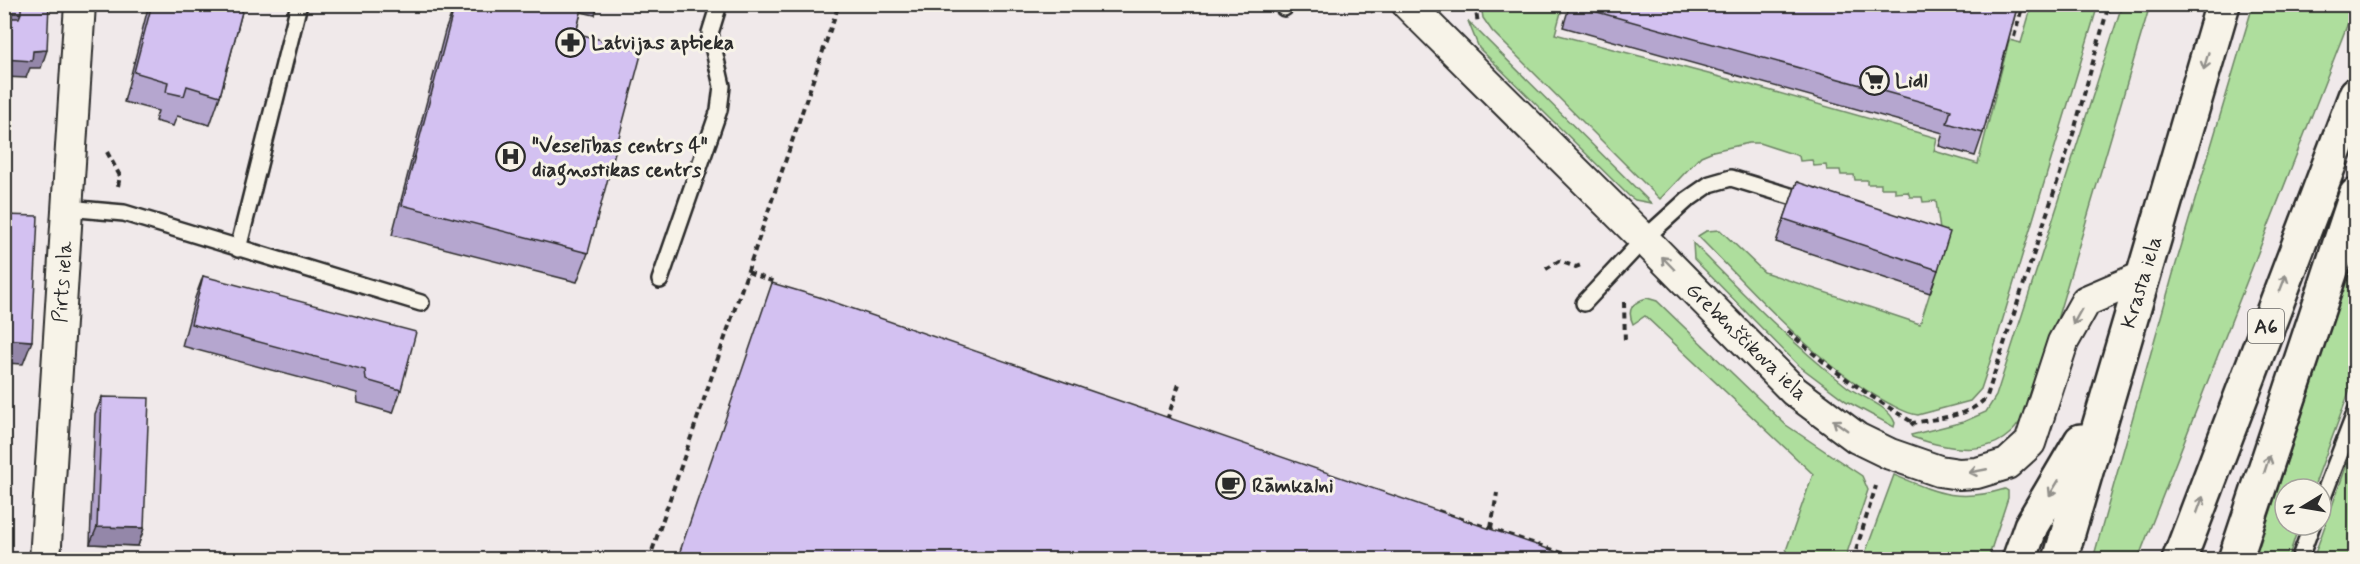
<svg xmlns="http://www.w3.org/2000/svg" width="2360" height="564" font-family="Mynerve,sans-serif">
<rect width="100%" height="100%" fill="#f0e9ea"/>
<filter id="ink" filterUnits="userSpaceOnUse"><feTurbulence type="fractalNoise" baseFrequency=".0167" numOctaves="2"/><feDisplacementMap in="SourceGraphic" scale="12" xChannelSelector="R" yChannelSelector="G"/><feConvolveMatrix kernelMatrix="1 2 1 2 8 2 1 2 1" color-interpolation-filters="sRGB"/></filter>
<g filter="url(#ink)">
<path fill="#aede9d" stroke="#6c8464" stroke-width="1.5" d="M1481,5H1563L1555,34L1747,84L1937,138L1934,151L1978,164L2009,40L2021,43L2032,5H2098L1988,368L1981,389L1970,401L1918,415C1907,414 1898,408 1888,403C1814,363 1757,295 1698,236L1706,231L1720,230L1764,272L1920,324L1949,233L1940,230L1936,201L1923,202L1922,197H1910L1908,192L1895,193V188H1881V184H1867V180H1855L1854,175H1841L1840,170H1827L1826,165L1814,166L1812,160L1800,161L1799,156L1759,143H1749L1713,151L1701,156L1660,199L1492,31L1483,18Z
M2122,5H2150L2038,384C2033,394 2030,405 2024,415C2000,460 1953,451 1912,437L1911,435L1963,422L1986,412L1996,396Z
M2253,5H2355L2138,559H2093L2173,274Z
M1468,21L1651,203L1635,200L1629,196L1479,48Z
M1693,243C1742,292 1790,342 1845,385C1859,397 1889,405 1895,423L1894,427L1846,401L1798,365L1694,259Z
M2355,253V376L2313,489H2285V525H2299L2288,559H2255Z
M1647,298L1657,301L1786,425L1862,476L1868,490L1845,559H1783L1813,474L1645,316L1633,324C1626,309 1633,302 1647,298Z
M2355,442V543L2347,559H2313Z
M1894,475C1938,493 1958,503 2005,489L2008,491V498L1988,559H1863Z"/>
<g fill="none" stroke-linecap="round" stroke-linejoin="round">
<defs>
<path id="lane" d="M1284,8L1288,4
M67,208L124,213L421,303
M238,249L299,4
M660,280L719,110L722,86L710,33L719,4
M1584,303L1644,239L1687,200L1710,184L1731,178L1810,202
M2321,502L2356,411
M2299,560L2312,525"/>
<path id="street" d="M1407,4L1644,239L1794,391L1857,438L1890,454L1939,471L1959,474L1977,473L2007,464L2030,443L2063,342L2086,301L2142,277
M45,560L80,4"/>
<path id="highway" d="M2019,560L2031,526L2081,441
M2060,560L2223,4
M2179,560L2356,94
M2235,560L2356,195"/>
</defs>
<use href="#lane" stroke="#2b2b2b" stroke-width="20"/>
<use href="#street" stroke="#2b2b2b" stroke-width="34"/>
<use href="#highway" stroke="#2b2b2b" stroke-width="38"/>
<path stroke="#2b2b2b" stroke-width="4" stroke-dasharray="6 4.5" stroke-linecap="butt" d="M1365,4L1373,12
M1475,4L1478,24
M2014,37L2023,4
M107,152L120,176L118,186
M1546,269L1559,261L1576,267L1581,265
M748,272L774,282
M1624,302L1625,343
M1788,331C1827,368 1867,394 1912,422
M1167,420L1179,384
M1911,425L1913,423C1937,418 1972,417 1987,396L2074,131L2109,4
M1438,511L1562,553
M1491,528L1497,493
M649,560L839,4
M1853,560L1876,486"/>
<use href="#lane" stroke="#f7f3e8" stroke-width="15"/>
<use href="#street" stroke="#f7f3e8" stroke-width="30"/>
<use href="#highway" stroke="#f7f3e8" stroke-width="33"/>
</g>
<path fill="#b5a6cf" stroke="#2b2b2b" stroke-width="1.5" d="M149,4H244L220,96L210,125L177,116L173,126L155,121L158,111L124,102Z
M455,4L486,10L487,4H598L595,15L581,12L576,33L588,253L577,282L392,235L445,31Z
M1570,4H2018L1983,133L1975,156L1939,146L1943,133L1563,27Z
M1797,182L1938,270L1930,293L1776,242Z
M203,276L401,390L393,413L358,403L357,393L182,346L195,298Z
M102,397L144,528L138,546L90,544L95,414Z"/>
<path fill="#9487a9" stroke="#2b2b2b" stroke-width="1.5" d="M4,13H21L13,36H4Z
M47,50L41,68H30L26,78L4,77V59L33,51Z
M4,339L32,341L23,364L4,363Z
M97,527L144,528L138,546L90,544Z"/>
<path fill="#d3c1f1" stroke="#2b2b2b" stroke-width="1.5" d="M4,4H21V13H4Z
M21,4H49L47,50L33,51L32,61L4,59V18H19L21,13Z
M152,4H244L220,96L187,86L184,96L166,92L168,82L134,72Z
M455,4H466L488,10L490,4H583L576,33L642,51L588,253L402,205Z
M2018,4L1983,133L1947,123L1951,110L1572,5Z
M1797,182L1950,232L1938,270L1784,219Z
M4,215L38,216L32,341L4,339Z
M203,276L416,332L401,390L366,380L365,370L191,324Z
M772,283L819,297L1580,560H677Z
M102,397L149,398L144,528L97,527Z
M15,556V560H4V557Z"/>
<defs><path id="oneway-shaft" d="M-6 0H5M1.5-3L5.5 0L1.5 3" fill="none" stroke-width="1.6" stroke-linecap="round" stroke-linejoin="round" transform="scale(1.5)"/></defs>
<g stroke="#918f8a">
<use href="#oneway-shaft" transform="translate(2206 61) rotate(106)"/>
<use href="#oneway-shaft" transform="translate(1668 263) rotate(-134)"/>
<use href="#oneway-shaft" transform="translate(2283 283) rotate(-69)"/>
<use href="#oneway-shaft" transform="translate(2077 317) rotate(119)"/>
<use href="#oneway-shaft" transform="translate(1840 425) rotate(-144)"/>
<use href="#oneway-shaft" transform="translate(2267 464) rotate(-72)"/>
<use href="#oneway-shaft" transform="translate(1978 471) rotate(169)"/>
<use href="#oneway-shaft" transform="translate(2054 488) rotate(121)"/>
<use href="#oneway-shaft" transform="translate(2200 505) rotate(-70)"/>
</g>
</g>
<defs>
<symbol id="pharmacy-ring" viewBox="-11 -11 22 22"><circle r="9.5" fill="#f7f3e8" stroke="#2b2b2b" stroke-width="1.5"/><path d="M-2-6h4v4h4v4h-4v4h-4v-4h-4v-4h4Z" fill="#2b2b2b"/></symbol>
<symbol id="supermarket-ring" viewBox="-11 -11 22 22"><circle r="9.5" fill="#f7f3e8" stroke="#2b2b2b" stroke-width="1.5"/><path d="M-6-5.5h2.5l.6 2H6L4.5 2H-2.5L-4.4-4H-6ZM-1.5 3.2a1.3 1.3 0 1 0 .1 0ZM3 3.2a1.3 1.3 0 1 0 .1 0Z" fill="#2b2b2b"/></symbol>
<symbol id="hospital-ring" viewBox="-11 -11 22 22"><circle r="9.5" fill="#f7f3e8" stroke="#2b2b2b" stroke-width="1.5"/><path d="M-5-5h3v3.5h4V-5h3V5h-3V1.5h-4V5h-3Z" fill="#2b2b2b"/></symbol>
<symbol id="cafe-ring" viewBox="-11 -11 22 22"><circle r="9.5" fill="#f7f3e8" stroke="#2b2b2b" stroke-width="1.5"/><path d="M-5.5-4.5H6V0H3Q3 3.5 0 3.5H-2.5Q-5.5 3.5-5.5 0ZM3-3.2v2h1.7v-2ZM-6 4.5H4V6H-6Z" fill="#2b2b2b"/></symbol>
</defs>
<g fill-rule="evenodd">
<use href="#pharmacy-ring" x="554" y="26" width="33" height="33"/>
<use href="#supermarket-ring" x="1858" y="64" width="33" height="33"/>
<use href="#hospital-ring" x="494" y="140" width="33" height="33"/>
<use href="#cafe-ring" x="1214" y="468" width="33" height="33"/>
</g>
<g text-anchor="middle" stroke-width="6" stroke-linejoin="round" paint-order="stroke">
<rect fill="#f7f3e8" stroke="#686764" stroke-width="1.5" x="2248" y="309" width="36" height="34" rx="4.5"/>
<g font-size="20" font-weight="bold" fill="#2b2b2b">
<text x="2266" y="333">A6</text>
</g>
<g font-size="21" font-weight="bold" fill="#2b2b2b" stroke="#f7f3e8" text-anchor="start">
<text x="591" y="49">Latvijas aptieka</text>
<text x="1895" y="87">Lidl</text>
<text x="532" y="152">"Veselības centrs 4"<tspan x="532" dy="24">diagnostikas centrs</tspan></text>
<text x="1252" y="492">Rāmkalni</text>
</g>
<g font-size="21" fill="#2b2b2b" stroke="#f7f3e8">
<text transform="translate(62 282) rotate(-86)" y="7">Pirts iela</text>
<text transform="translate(2141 282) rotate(-73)" y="7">Krasta iela</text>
<text transform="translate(1747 341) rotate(44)" y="7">Grebenščikova iela</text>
</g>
</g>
<rect width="2360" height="564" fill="none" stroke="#f7f3e8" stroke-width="24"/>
<rect x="12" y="12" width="2336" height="540" fill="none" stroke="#2b2b2b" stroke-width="2" filter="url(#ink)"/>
<g transform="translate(2303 507) rotate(259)"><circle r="28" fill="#f7f3e8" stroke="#a5a39c" stroke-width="1.5"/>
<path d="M0-4.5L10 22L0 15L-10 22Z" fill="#2b2b2b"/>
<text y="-9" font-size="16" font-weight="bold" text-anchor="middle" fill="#2b2b2b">N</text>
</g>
</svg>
